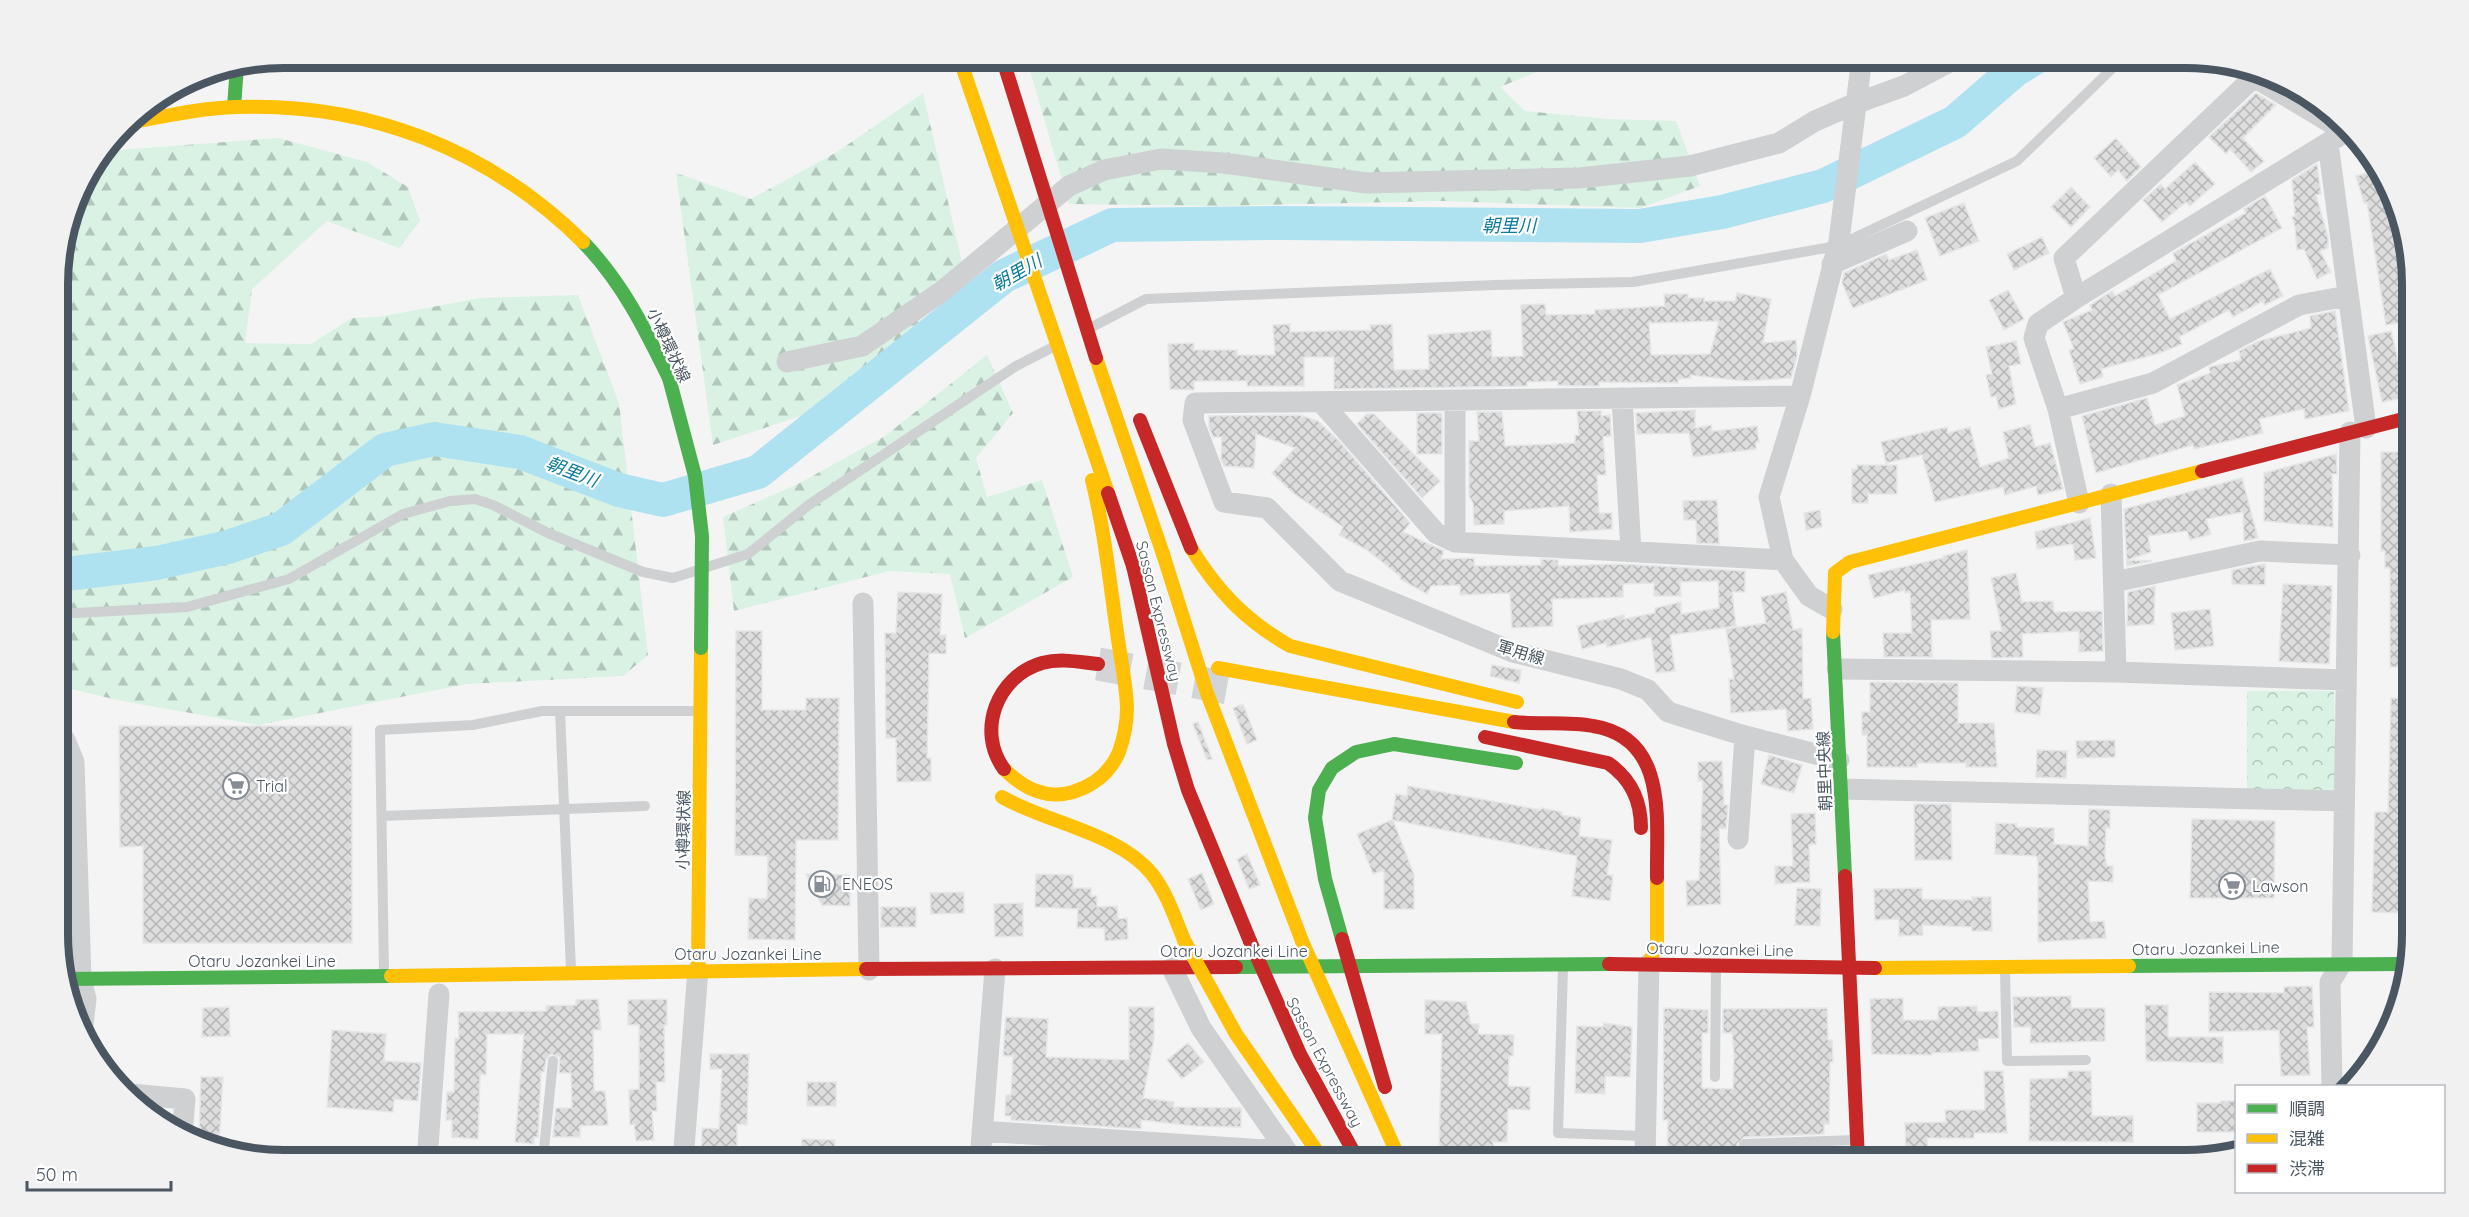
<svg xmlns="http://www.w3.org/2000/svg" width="2469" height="1217" font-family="Quicksand,'Noto Sans JP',sans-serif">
<defs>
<pattern id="forest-firs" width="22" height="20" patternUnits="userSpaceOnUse" patternTransform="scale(1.5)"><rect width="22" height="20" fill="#d9f2e3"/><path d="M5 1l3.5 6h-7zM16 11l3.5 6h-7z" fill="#b2c7bb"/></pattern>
<pattern id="park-crowns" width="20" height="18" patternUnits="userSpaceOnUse" patternTransform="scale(1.5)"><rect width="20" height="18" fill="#d9f2e3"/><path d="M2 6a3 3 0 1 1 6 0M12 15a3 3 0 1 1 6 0" fill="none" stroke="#b2c7bb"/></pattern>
<pattern id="building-cross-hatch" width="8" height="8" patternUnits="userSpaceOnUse" patternTransform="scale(1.5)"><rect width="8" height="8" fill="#ddddde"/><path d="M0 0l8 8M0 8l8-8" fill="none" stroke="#b5b6b7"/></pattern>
</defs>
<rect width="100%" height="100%" fill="#f4f4f4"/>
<path fill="url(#forest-firs)" d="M1026,57H1573L1500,87L1525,111L1608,119L1676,121L1700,186L1640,208L1443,201L1217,206L1069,204Z
M923,93L966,280L819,410L713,445L676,173L751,199L837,152Z
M278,138L367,162L408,187L420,221L399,248L327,221L252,289L245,343L311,344L352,318L379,317L480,298L578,295L619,403L648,655L623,676L467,684L259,725L122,701L58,686V269L81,183L105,151Z
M987,355L1013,413L976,458L987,497L1042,480L1073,577L965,638L950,574L889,571L734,611L723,517L798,484L885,436Z"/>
<path fill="url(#park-crowns)" d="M2247,691H2334L2336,790L2247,789Z"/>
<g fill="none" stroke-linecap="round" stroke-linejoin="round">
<path stroke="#aee2f0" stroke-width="34" d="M58,575L157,563L228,547L281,529L385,450L434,439L520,452L619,490L663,500L758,472L1004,276L1112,225L1277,223L1640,226L1722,212L1823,186L1955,122L2015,70L2036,57"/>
</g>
<path fill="url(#building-cross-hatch)" stroke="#e5e6e7" stroke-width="1.5" fill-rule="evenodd" d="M2256,93L2276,105L2243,138L2264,161L2251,172L2230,149L2226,154L2209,137Z
M2116,138L2141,167L2127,181L2118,170L2111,177L2094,158Z
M2195,162L2215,184L2190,206L2186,202L2162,222L2143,200L2161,184L2165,189Z
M2317,164L2321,194L2316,195L2328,237V248L2320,251L2331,272L2317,279L2304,249L2297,250L2295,227L2292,217L2295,216L2292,180Z
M2374,171L2385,207H2389L2403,286L2410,284V321L2386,325L2367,202L2364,203L2356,176Z
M2071,187L2090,207L2071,227L2051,207Z
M2265,196L2282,228L2158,295L2170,319L2270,269L2283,296L2265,305L2263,301L2233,317L2229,310L2179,337L2182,344L2160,353L2101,369L2103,377L2080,384L2069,350L2074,349L2063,322L2092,310L2090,305L2112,291L2115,296L2176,261L2173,253L2246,213L2244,209Z
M1964,203L1979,241L1940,256L1925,218Z
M2042,237L2049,253L2014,270L2007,254Z
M1917,250L1927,280L1853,308L1842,283L1844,273L1886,254L1889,260Z
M2008,290L2024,319L2004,330L1989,300Z
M1737,293L1771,299L1763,343L1796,340L1797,356L1791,378L1745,381L1690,375L1691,378L1678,379V383L1599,382V386H1575L1558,385V381L1527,382V386L1334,389V357H1304V386H1247V381H1194V390L1170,389L1168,344L1194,343V350H1237V355H1275L1273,325L1290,324V332L1371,330L1370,325L1392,324L1394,370L1429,369L1428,335L1491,330L1492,357L1523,356L1521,305L1545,304L1546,315L1595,314V310L1665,306L1664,294H1688V298H1704V301H1735ZM1719,321L1710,354L1651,355L1649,323Z
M2335,311L2349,411L2305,419L2304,409L2259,419L2263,433L2194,449L2193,445L2096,473L2082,416L2147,398L2155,425L2185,416L2177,385L2210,373L2209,367L2241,360L2239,351L2259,341L2311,328L2310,316Z
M2391,331L2407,397L2382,402L2368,336Z
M2016,341L2021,364L2009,366L2016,404L1999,409L1996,396L1991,397L1986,375L1992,374L1986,347Z
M1695,410V428L1711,425L1712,431H1716L1757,426L1759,442H1756V449L1693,457L1689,433L1637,434L1636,413Z
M1577,411H1601V416L1610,415L1611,436L1603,437L1606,475H1597L1599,513H1612V529L1570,532L1569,506L1504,511V524L1474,525L1473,503L1469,496V441H1479L1477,412H1502L1505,446L1575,443V435H1579Z
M1417,413H1442V454H1417Z
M1367,414H1374L1440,481L1422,498L1357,424Z
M1299,415L1318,421L1339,441L1410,523L1403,532L1444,551L1441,559L1474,558V566L1541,565V559L1558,560V566L1619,564L1745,571V592H1732L1736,626L1670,635L1675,671L1656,673L1651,637L1607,647L1606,643L1582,649L1577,626L1624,615V619L1655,613V608L1681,602V614L1719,608L1718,581L1680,582L1681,596H1654V583L1623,584V597L1552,599L1553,626L1512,628L1510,593L1460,595V585L1431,586L1427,594L1400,579L1401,577L1367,550L1339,535L1343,527L1293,493L1272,473L1295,448L1256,434L1254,468L1224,466L1221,459L1222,437H1213L1209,427V416Z
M2030,425L2035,447L2050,443L2063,489L2038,495L2036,486L2005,495L2003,487L1935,502L1922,455L1886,463L1881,442L1947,427L1948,433L1970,427L1980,467L2009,458L2003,432Z
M2381,452H2411V667H2390V568H2385V551H2381Z
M2336,454L2337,474H2332L2333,527L2264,521V473Z
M1857,465H1897V494H1868V503H1852V469H1857Z
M2242,478L2258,538L2244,541L2243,512L2206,519L2211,534L2190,540L2187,531L2148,536L2151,552L2127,560L2152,561L2127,566L2124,509Z
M1717,500L1719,544L1697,543L1696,520H1684L1683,501Z
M1820,510L1822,527L1806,530L1804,513Z
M2090,518L2096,558L2075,560L2073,544L2037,549L2035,532Z
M1967,550L1970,619L1931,620L1932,657H1884L1883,633H1912L1910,592L1905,593V590L1874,598L1868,575L1943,558V556Z
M2265,564V585L2232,584V570Z
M2016,573L2022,602L2053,601L2054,612L2102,611L2103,651L2079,652V631L2022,634L2023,657L1992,658L1990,631H2002L1991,578Z
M2283,584L2332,586L2329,664L2279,661Z
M2155,586L2154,624L2127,626L2128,592Z
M898,592L942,594L940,635H946V654L929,653L927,758H931V781L897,782L896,738H886L885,633H896Z
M1786,592L1793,630L1802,628L1803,699L1811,698L1813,729L1788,731L1786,709L1731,713L1729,679H1734L1726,629L1766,623L1761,597Z
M2210,609L2214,646L2175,650L2171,613Z
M736,631H762V710H806V698H839L838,840H796L795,940L748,939L749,898L767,899L768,856L735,855Z
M1492,665L1521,670L1519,683L1490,676Z
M1870,682L1958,683V723H1994L1997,767H1966V763H1917V767H1867V735H1862V712H1870Z
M2017,686L2043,688L2040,715L2015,712Z
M2391,698L2411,699L2412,813H2407L2404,913L2372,912L2375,812H2388Z
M1243,704L1257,740L1247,744L1233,708Z
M1198,722L1212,759L1207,760L1193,724Z
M119,726H352V943H143V846L120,847Z
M2115,740V757L2077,758L2076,741Z
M2037,750L2067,751L2066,778L2036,777Z
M1769,755L1802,765L1794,793L1761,784Z
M1722,761L1724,805H1728L1726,829L1719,828L1721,904L1687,906L1686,881L1699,880L1703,781H1698V762Z
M1408,786L1541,810V808L1562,812L1561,815L1581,818L1579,836L1612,840L1607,875H1613L1610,901L1572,896L1577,856L1393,820L1414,875V909H1384V870L1373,874L1357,834L1392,820L1396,794L1407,796Z
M1914,804H1951L1952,860H1915Z
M2089,809L2110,810V828H2106L2105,857L2107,866H2113V882L2088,881L2090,922L2104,921L2106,938L2038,942V860L2036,856L1995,854L1996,823L2017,824L2016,827L2054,828V844L2088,846Z
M1815,813L1816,844L1809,845L1810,882L1775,884V866H1793L1791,814Z
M2192,819L2275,821L2274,898H2190Z
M1247,854L1260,885L1249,889L1237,859Z
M1202,873L1214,904L1201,910L1188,879Z
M806,874L850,875V906L822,905Z
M1036,874L1073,875V888H1091V896H1097V907L1117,906L1118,919L1127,918L1128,939L1105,941L1104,928H1077L1078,909L1035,907Z
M1797,888L1821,889L1820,926L1795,925Z
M1922,888V899L1972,900V897H1991L1992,931H1972V927L1922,925L1923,935L1899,936V919L1875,920L1874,889Z
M964,892V913L931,914L930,893Z
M1023,903V936L995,937L994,904Z
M881,907H916V927H881Z
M2312,986L2314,1027H2307L2310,1075L2281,1076L2279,1030L2209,1032V992L2284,993V987Z
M2071,996V1008H2105V1041L2030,1043L2031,1027H2014L2013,997Z
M1903,998V1020H1938V1007L1977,1006V1012L1998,1011L1999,1038L1978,1039L1979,1051L1932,1053V1055L1872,1054L1870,999Z
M598,999L601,1030H593L594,1091H605L608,1125L580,1126V1137H553L556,1108H572L571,1073H559L560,1057L550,1054L546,1060L544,1072H541L538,1137H534V1144L515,1142L524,1034H487L486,1075L480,1074L478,1139L452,1137V1120H446L447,1092H454L455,1038H459L458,1012L546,1011V1006L576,1005V1000Z
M667,999V1025H664L665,1082H656L657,1111H652L654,1140L636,1141L634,1124L630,1125L629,1090L639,1089V1025H628V1000Z
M1425,1000L1466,1002L1471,1024H1479L1478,1034L1514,1035L1513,1056H1509L1508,1086L1530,1087V1110L1508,1109L1507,1142H1493L1494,1148L1476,1147V1154L1462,1153L1463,1156H1445L1446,1149L1439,1148L1442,1034H1425Z
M2145,1005H2168V1037H2223V1063L2146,1061Z
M229,1007L230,1036L202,1037L203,1008Z
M1129,1007H1154V1039L1143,1098L1174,1102L1173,1107L1241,1108V1127L1194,1126L1141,1120V1129L1011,1120V1116H1005L1006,1095H1011L1013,1056H1003L1006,1017L1048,1019L1046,1057L1129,1060Z
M1664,1008L1708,1010V1033H1702V1088L1733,1089L1734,1054L1732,1033H1723V1009L1827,1008L1828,1040H1832L1833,1062H1830L1829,1124H1824V1134L1744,1137L1737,1144L1738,1148L1744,1151L1825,1149V1160H1667L1668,1120H1663Z
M1604,1023L1632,1027L1630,1077L1605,1076V1094L1575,1093L1577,1026L1603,1027Z
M332,1030L386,1034L384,1061L421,1063L418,1101L394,1099L393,1112L327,1107Z
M1188,1043L1204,1062L1182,1079L1167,1060Z
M710,1054H749L747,1125L737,1124V1150L725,1149V1160H701L702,1128L719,1129L722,1069H710Z
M1984,1071H2003L2007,1133H1974V1138H1927L1928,1154L1906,1155L1905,1123L1946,1122L1945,1110H1985Z
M2068,1071H2091L2092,1116H2133V1142L2029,1141L2030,1079L2068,1078Z
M201,1077H223L219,1145L199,1140Z
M807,1082H836V1106H807Z
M2221,1101H2236V1132H2197V1103H2221Z
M802,1139L835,1140L834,1160H806V1156H801Z
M1009,1146L1130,1154V1160H1008Z"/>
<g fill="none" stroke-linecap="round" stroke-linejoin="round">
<path stroke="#d2d4d7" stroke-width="33" stroke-dasharray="33 16" stroke-linecap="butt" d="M1098,664L1228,688"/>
<path stroke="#ced0d2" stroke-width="10" d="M1090,328L1146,299L1495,285L1633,282L1837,246L2017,161L2124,57
M58,614L187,607L289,579L403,514L450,501L475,499L493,505L548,533L643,572L673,578L748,554L810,504L1016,366L1055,346
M560,711L571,970
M382,816L645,806
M59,901L80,900
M1563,968L1558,1133L1645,1136
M2005,970L2007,1061L2086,1060
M384,972L380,730L473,725L542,711H697
M1715,1077L1716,969
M1744,1144L1855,1140
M543,1159L553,1061"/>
<path stroke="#ced0d2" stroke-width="21" d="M2328,143L2366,428
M1832,264L1907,231
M2076,298L2064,258L2254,77L2346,132
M787,362L862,346L941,292L1069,186L1104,170L1161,159L1224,163L1366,183L1579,178L1690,166L1779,143L1815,121L1854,104L1904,86L1959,57
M1800,396L1195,403L1193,420L1224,502L1267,508L1340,581L1513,652L1621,679L1648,690L1668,712L1745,736L1839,760
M1622,398L1631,551
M1322,403L1436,533L1455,542L1783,560
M2058,409L2153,383L2299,305L2347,296
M2111,494L2116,672
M2079,503L2058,409L2034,338L2038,324L2076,298L2347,131
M1455,542V401
M2114,582L2260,551L2350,555
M863,603L869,970
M1832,609L1809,596L1783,560L1769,497L1800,396L1839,241L1862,57
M1837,669L2116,672L2346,680
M59,736L65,740L74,762L81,979L86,999L82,1034
M1840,789L2344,801
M1738,839L1745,736
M1172,968L1201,1028L1293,1160
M2332,1086L2330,982L2342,963L2350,432
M131,1094L185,1099L182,1136
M982,1131L1264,1150L1281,1142
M427,1160L439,994
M464,1160L683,1157
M683,1160L698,970
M980,1160L995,969
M1645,1160L1649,964"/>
<path stroke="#4caf50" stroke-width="14" d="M234,107L237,66
M583,242C622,282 645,329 669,378
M1833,632L1845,876
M1342,939L1325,879L1315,818L1319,790L1332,768L1356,752L1394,744L1516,763
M2129,966L2405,964
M1236,967L1609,964
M63,979L391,976"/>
<path stroke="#ffc107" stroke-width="14" d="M127,123C163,117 199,108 236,107C367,102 489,149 583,242
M1191,548C1217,591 1246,621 1290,646L1517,702
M1163,554L1207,693L1302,941
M1833,632L1835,573L1850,562L2202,471
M1218,668L1514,722
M1004,769C1023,788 1045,800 1073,792C1095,785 1110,773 1119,752C1124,738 1127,721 1127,707C1126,680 1119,651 1116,625C1109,576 1104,528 1092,480
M1002,797C1047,823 1119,833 1152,874C1167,893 1175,918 1184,940
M1649,964L1657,943V878
M1875,968L2129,966
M698,970L701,648
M391,976L866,969"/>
<path stroke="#c62828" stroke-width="14" d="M2202,471L2411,417
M1133,566L1174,744L1188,790L1250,941
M1514,722C1540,725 1567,721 1593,726C1669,738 1656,821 1657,878
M1485,737L1608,763C1631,779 1641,800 1641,828
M1004,769C976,731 997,676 1042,663C1061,658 1079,662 1098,664
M1845,876L1858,1160
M1609,964L1875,968
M866,969L1236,967"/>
<path stroke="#4caf50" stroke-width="14" d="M669,378L695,476L702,536L701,648"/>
<path stroke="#ffc107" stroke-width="14" d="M959,57L1108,493
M1096,358L1163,554
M1184,940L1236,1034L1323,1160
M1302,941L1400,1160"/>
<path stroke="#c62828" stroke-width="14" d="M1002,57L1096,358
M1140,420L1191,548
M1108,493L1133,566
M1342,939L1385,1087
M1250,941L1300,1054L1358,1160"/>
</g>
<defs>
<symbol id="supermarket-ring" viewBox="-11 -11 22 22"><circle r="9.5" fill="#fff" stroke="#868d94" stroke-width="1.5"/><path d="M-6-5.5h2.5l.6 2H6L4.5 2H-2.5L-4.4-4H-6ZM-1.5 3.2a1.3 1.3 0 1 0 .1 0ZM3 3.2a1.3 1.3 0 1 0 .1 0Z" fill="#868d94"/></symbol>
<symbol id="fuel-ring" viewBox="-11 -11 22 22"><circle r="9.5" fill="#fff" stroke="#868d94" stroke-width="1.5"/><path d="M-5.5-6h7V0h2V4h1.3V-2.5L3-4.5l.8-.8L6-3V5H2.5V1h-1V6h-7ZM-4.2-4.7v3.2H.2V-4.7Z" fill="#868d94"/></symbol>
</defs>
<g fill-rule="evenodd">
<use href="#supermarket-ring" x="221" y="771" width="30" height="30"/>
<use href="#fuel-ring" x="807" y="869" width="30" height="30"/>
<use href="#supermarket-ring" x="2217" y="871" width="30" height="30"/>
</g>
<g text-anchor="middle" stroke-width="4.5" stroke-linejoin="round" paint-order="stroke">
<g font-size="16" fill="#4a5661" stroke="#fff">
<text transform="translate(669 345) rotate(65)" y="6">小樽環状線</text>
<text transform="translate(1159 611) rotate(76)" y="6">Sasson Expressway</text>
<text transform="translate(1521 652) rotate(17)" y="6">軍用線</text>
<text transform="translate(1824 771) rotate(-92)" y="6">朝里中央線</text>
<text transform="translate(683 830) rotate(-89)" y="6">小樽環状線</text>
<text transform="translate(2206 948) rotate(-1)" y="6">Otaru Jozankei Line</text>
<text transform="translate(1720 949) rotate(1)" y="6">Otaru Jozankei Line</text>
<text x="1234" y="957">Otaru Jozankei Line</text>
<text x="748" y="960">Otaru Jozankei Line</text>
<text x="262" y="967">Otaru Jozankei Line</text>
<text transform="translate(1325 1062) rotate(62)" y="6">Sasson Expressway</text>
</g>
<g font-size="16" fill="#4a5661" stroke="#fff" text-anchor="start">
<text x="256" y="792">Trial</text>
<text x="842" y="890">ENEOS</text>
<text x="2252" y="892">Lawson</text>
</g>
<g font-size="18" font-style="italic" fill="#0c7c9b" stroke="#fff">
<text x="1509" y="232">朝里川</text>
<text transform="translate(1017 273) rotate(-30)" y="6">朝里川</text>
<text transform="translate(572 472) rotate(21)" y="6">朝里川</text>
</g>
</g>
<path d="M0 0H2469V1217H0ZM284 68H2186A216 216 0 0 1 2402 284V934A216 216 0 0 1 2186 1150H284A216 216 0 0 1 68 934V284A216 216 0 0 1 284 68Z" fill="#f1f1f2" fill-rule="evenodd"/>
<path fill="none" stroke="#4a5661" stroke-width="8" d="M284 68H2186A216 216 0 0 1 2402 284V934A216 216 0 0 1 2186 1150H284A216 216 0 0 1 68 934V284A216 216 0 0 1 284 68Z"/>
<rect x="2235" y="1085" width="210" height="108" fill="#ffffff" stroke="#b7bbc0" stroke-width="1.5"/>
<rect x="2247" y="1104" width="30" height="9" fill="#4caf50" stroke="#b7bbc0" stroke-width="1.5"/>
<text x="2289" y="1115" font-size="18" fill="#4a5661">順調</text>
<rect x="2247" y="1134" width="30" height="9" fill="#ffc107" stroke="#b7bbc0" stroke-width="1.5"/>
<text x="2289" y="1145" font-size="18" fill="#4a5661">混雑</text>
<rect x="2247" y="1164" width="30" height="9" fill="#c62828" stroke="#b7bbc0" stroke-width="1.5"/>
<text x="2289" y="1175" font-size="18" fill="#4a5661">渋滞</text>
<path d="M27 1181v9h144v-9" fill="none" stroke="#4a5661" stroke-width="3"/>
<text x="36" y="1181" font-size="18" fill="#4a5661" stroke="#ffffff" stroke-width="4.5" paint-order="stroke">50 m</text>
</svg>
